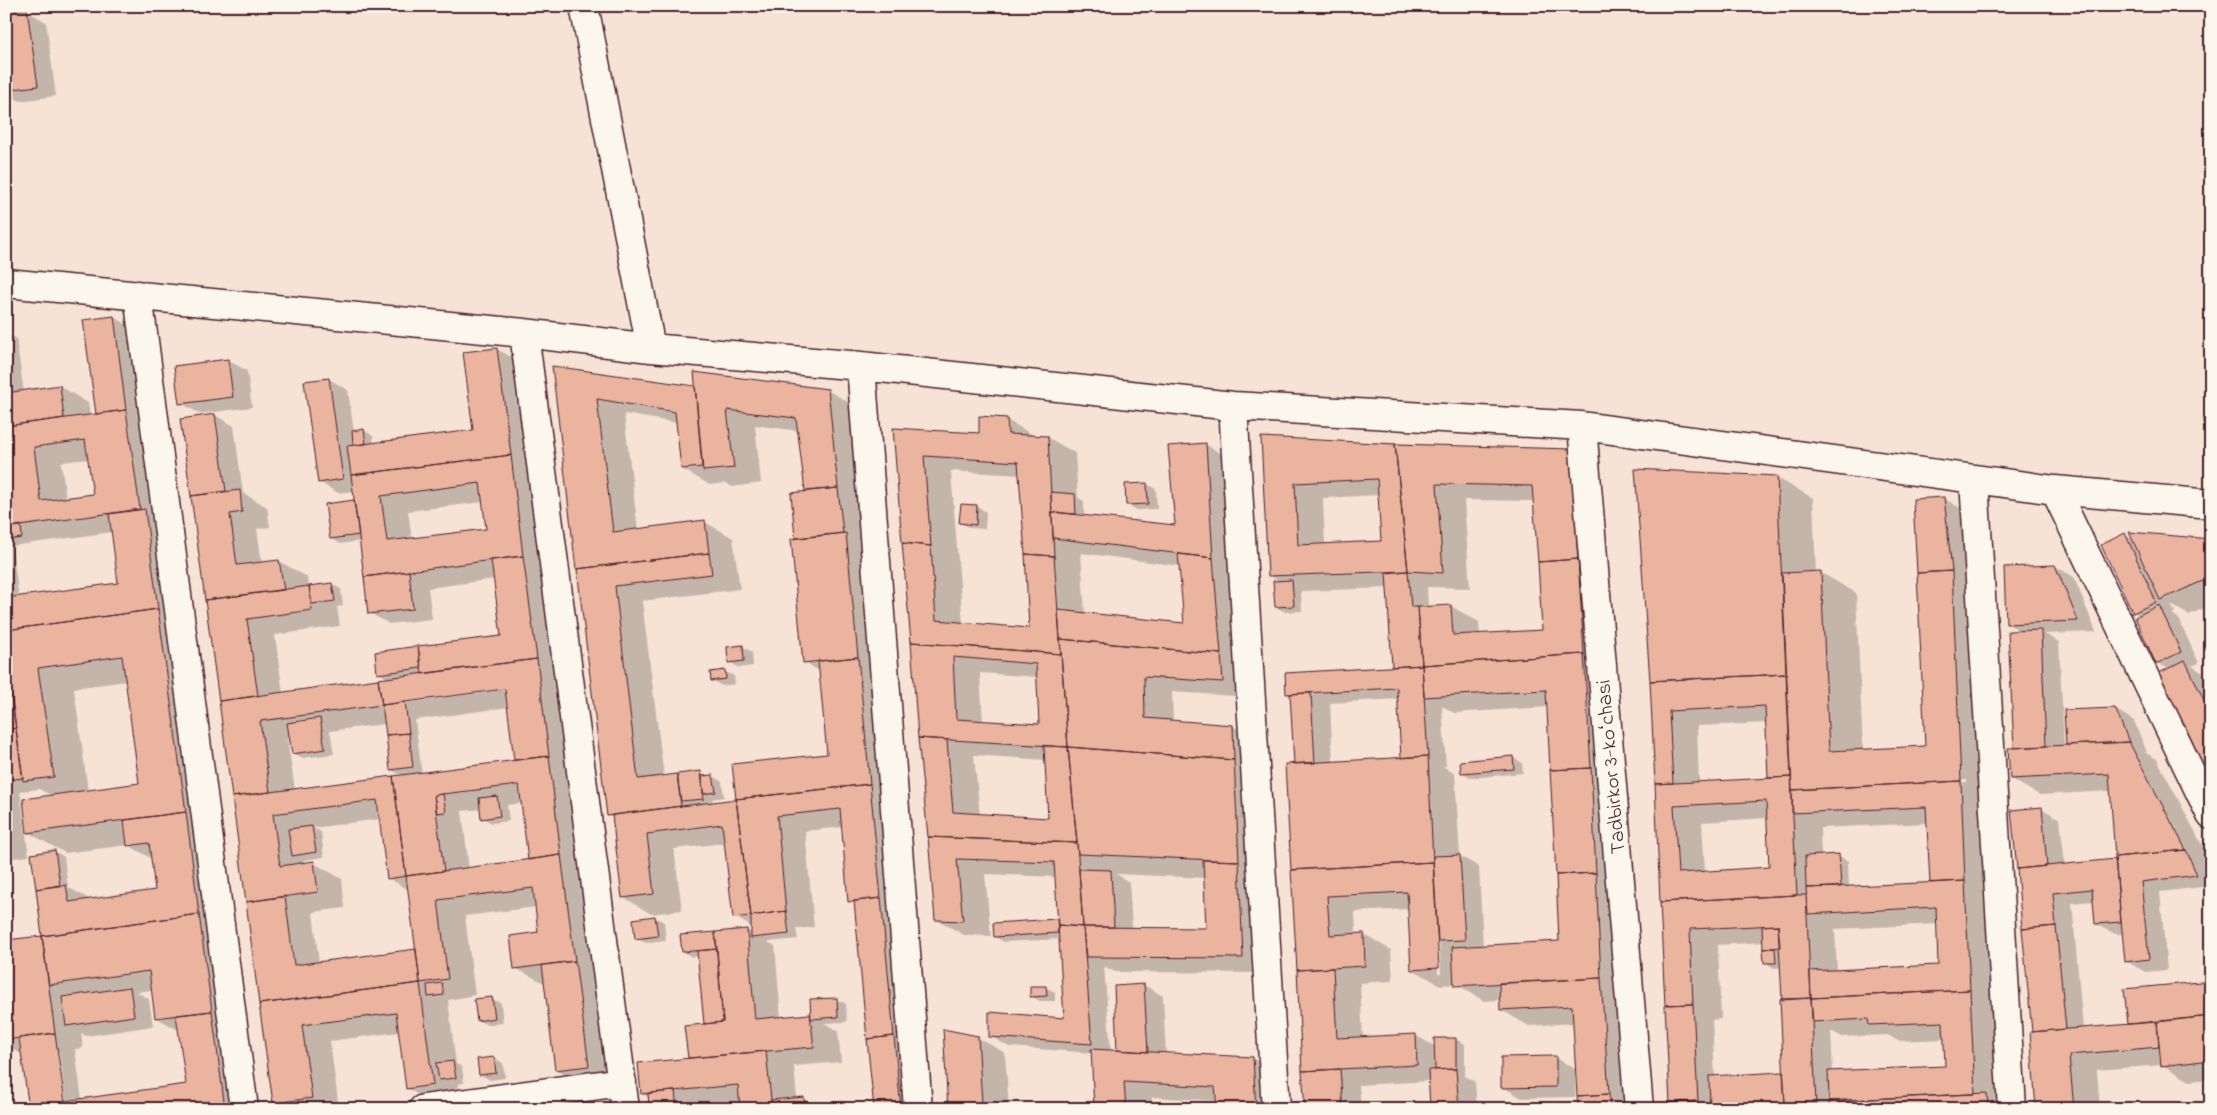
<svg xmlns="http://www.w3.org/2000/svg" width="2217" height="1115" font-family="'Indie Flower',sans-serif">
<rect width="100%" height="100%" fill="#f6e3d5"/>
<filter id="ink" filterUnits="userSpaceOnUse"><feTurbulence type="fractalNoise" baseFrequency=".02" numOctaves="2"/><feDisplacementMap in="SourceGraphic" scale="10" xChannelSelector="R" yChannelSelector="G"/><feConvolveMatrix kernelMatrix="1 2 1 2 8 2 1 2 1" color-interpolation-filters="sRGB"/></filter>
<g filter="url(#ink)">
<path fill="#0003" fill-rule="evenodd" d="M27,11L46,22L56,96L20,101L6,93V13Z
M114,317L133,328L251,1109H30L23,1055L6,1045V942L44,937L37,888L55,851L64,857L68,887L91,900L156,891L152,859L128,845L65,853L29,833L52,796L39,789L20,791L29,856L6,859V333L16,338L24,392L60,386L88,403L90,416L97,415L85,321ZM89,459L94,495L66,499L61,462ZM112,532L119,584L19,598L12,546ZM127,681L141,784L88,791L74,688ZM153,990L157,1018L180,1031L187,1085L82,1100L75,1049L83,1048L81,1033L86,1036L153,1026L149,999L137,992ZM57,1052H59L67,1107H64Z
M497,349L525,365L607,1077L576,1081L557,1070L546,984L515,968L539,934L536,907L465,916L475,995L448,1000L456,1064L462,1067L464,1083L458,1084L461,1101L435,1105L407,1088L399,1032L330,1041L339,1109H285L274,1102L182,420L215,415L234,426L243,493L267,507L270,527L257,529L262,563L279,561L307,577L308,587L332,584L341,589L343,606L337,607L340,626L275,635L283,694L390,680L379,673L376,653L503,637L495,579L428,588L432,619L389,624L370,613L361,541L340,544L331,538L327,505L355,501L354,491L338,493L319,482L306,382L329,379L348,390L354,432L364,430L373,436L374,444L474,431ZM484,502L487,530L412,539L408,511ZM511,687L512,689L405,703L402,701ZM509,707L516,761L422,774L415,720ZM385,724L391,770L403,776L295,790L287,737L291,736L293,753L302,758L334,754L330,731ZM522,803L529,861L469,869L462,811L482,809L483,818L492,823L509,821L507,805ZM380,819L388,878L409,890L417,950L319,963L313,912L345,908L342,879L314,863L305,864L304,860L324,857L321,832L313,828Z
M228,360L247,371L252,407L200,414L181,403Z
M553,367L696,387L827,390L855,406L866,504H857L861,543L927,1109H876L856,904L850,901L843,827L805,831L814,927L796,929L798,939L768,942L775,946L781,1018L812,1016L836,999L846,1004L847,1022L824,1023L838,1031L841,1062L794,1066L797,1099L804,1098L813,1104L814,1109H741V1103L694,1109H651L650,1098L642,1094L689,1059L686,1027L705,1025L699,956L692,957L683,951L747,930L752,933V927L735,917L725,843L674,849L682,910L651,914L623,897L614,819L608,815ZM624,414L677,423L682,469L710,485L726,483L732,487L761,483L755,425L799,431L806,491L809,492L796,537L799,539L804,662L821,672L829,755L737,800L713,803L712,799L724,797L722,782L713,776L708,777L700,773L664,777L642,601L740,589L733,538L705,522L638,530Z
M1007,420L1035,436L1047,437L1075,453L1078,498L1084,501V516L1176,526L1205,444L1233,461L1251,697L1172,692L1173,721L1233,726L1261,743L1262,777L1270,782L1274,881L1271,973L1115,972L1104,966L1111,1051L1118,1052L1115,987L1144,985L1163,996L1166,1054L1252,1058L1281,1074L1283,1109H1218V1101L1152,1097V1109H1095L1092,1053L1009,1047L990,1036L1066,1019L1060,939L1004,942L995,937L1059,922L1056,877L985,874L991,936L964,935L936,919L895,430L981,434ZM951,471L1021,475L1030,630L963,624ZM1081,553L1180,566L1186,624L1085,614ZM980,673L1038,677L1041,725L983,722ZM974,755L1046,760L1049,820L980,815ZM1116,874L1205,878L1207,929L1132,928L1129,882Z
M1263,438L1570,450L1638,1109H1581L1575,1023L1529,1026L1501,1010V1000L1484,1001L1456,984L1440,985L1412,969L1409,909L1355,912L1356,934H1363L1391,950L1393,981L1360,983L1363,1038L1415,1035L1436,1047L1455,1039L1465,1044V1076L1475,1082L1477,1109H1431L1430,1081L1359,1085L1361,1109H1306L1286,766L1295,765L1291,696L1287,693L1393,668L1388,588L1301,591L1302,611L1285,612L1276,607L1280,582L1269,575ZM1379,495L1382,542L1325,545L1323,498ZM1464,500L1534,501L1543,631L1480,635L1479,622L1451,606L1428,607L1427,587L1470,588ZM1399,699L1402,759L1333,763L1330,703ZM1442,706L1454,713L1548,707L1560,943L1483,947L1479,867L1460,856L1455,774L1443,766H1446ZM1432,853H1434L1441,974H1438Z
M1777,478L1813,498L1816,573L1820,572L1856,593L1863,750L1927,747L1943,498L1962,509L2012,1109H1671L1652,681ZM1767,723L1769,779L1699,783L1697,726ZM1967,780V782L1826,789V787ZM1768,818L1771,868L1705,872L1702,822ZM1928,823L1931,884L1849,888L1848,861L1839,856L1821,857L1820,828ZM1938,924L1940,966L1837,971L1835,929ZM1764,942L1765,962L1774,968L1782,967L1785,1001L1784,1073L1715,1077L1712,1020L1721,1019L1718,945ZM1831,1031L1842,1037L1888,1035L1898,1041L1945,1039L1946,1067L1833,1072Z
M1147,484L1156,489L1157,509L1137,510L1128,505Z
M962,505L977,506L986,512L985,529L970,528L961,523Z
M2125,535L2134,540L2211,541V605L2189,615L2171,605L2175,613L2172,614L2178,618L2199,663L2192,666L2203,673L2211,688V774L2201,768L2169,669L2157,663L2140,616L2134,612Z
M2055,566L2074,577L2096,632L2045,634L2059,642L2064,746H2071L2067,744L2115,709L2134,721L2147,752H2144L2157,759L2211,862V866H2206L2211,876V886L2160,892L2167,970L2145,972L2126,961L2123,934H2115L2096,924L2094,901L2072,903L2083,1029L2130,1025L2126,990L2211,982V1079L2190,1081L2162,1065L2097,1070L2100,1109H2037L2041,808L2060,819L2065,865L2120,859L2111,791L2039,795L2011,779L2018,749L2022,632L2008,624Z
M743,647L752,652L753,666L739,668L730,662Z
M724,671L734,676L735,684L722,686L712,680Z
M1513,757L1522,763L1523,773L1471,778L1462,772Z
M655,917L664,922L666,941L646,943L636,938Z
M1045,987L1055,992V1001H1040L1031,996Z
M491,998L501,1003L503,1023L487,1025L478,1020Z
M977,1037L1005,1053L1009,1107L948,1109Z
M494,1058L503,1063L505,1078L490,1080L481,1075Z
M1556,1058L1575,1069V1097L1522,1098L1503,1087Z
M547,1106L552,1109H525Z"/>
<path fill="#eab49f" stroke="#4a1f2b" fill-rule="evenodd" d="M27,9L38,86L6,90V12Z
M114,316L126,410L96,414L83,320Z
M497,348L511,455L351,475L347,446L473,430L463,352Z
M228,359L233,397L179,404L174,366Z
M552,366L695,386L702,467L681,469L675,412L597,399L613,532L705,520L709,553L576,569Z
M694,372L828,389L838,488L805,491L796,418L727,410L734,468L703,471Z
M329,378L343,479L318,483L304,381Z
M60,385L64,418L6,426V393Z
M126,410L140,509L6,528V426ZM85,440L93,494L41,501L34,447Z
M215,414L226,491L191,496L180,419Z
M979,416L1007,418L1008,434L1048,436L1054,556L1025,554L1018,462L924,456L931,546L902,543L893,428L979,433Z
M364,429L366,444L353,445L352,431Z
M1261,437L1395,444L1408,571L1268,576ZM1377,479L1381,541L1298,545L1295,483Z
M1206,443L1213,558L1053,538L1052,512L1175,525L1168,446Z
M1395,444L1571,449L1578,559L1538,562L1532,486L1437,484L1443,573L1408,571Z
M511,455L523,556L364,577L351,475ZM480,483L486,529L387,541L381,496Z
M1635,469L1777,476L1786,674L1650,681Z
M1147,483L1148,504L1126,505L1125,484Z
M838,488L843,533L795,538L791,493Z
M240,490L242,512L230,514L237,565L279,560L284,590L205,600L191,496Z
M1051,492L1075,494L1076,514L1052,512Z
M1944,497L1952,571L1917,573L1913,499Z
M354,500L359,535L330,539L325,504Z
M961,504L977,505L976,525L959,523Z
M145,509L158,609L6,630V598L118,583L109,514Z
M21,525L22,538L6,540V528Z
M2129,532L2211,539V587L2207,579L2160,600Z
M846,533L858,657L803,663L791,539Z
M2125,533L2156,602L2133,613L2101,545Z
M902,543L931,546L936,620L1029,628L1025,554L1054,556L1061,654L911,642Z
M709,553L712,574L615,586L638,779L677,774L681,806L607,816L577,569Z
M1178,554L1213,558L1221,654L1060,639L1058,610L1184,623Z
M523,556L537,659L422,674L418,646L501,636L491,560Z
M1578,559L1584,654L1422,665L1418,607L1451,605L1453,635L1542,630L1538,562Z
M2055,565L2078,621L2006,624L2004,567Z
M409,571L413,609L368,614L364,577Z
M1408,571L1411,607H1418L1422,665L1392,667L1386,573Z
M1821,571L1829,751L1925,746L1917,573L1952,571L1961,781L1792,790L1782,573Z
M1292,580L1294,606L1275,607L1273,581Z
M332,583L335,601L312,604L309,586Z
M309,586L312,610L247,619L258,696L219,701L205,600Z
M2159,605L2181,652L2156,664L2135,617Z
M158,609L186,812L27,833L23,799L139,783L122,656L38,668L54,777L23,781L6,658V630Z
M2041,630L2046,746L2014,748L2008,631Z
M1060,639L1221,654L1223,682L1144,677L1145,718L1233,725L1234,760L1068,747Z
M911,642L1061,654L1068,747L918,738ZM953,657L1036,664L1039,724L956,719Z
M743,645L744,661L728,663L727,647Z
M418,646L421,668L377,674L375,652Z
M1584,654L1591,768L1550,770L1546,690L1424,697L1422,665Z
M858,657L870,784L736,799L732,764L827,754L818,661Z
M6,658L16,728L6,730Z
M537,659L549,756L514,760L505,689L382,705L378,679Z
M2185,660L2211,715V764L2200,769L2155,675Z
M1422,665L1428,756L1401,758L1397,688L1286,694L1285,673Z
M725,670L726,679L711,681L710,672Z
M1786,674L1791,777L1768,778L1765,706L1669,711L1673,783L1655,784L1650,681Z
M378,679L382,705L260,721L270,792L232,797L219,701Z
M1311,693L1315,763L1294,764L1290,694Z
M405,702L409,733L386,735L382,705Z
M2115,708L2129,742L2066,745L2064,710Z
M320,718L325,749L292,754L287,723Z
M16,728L23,778L6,780V730Z
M409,733L413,767L390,770L386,735Z
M918,738L947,740L953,812L1048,818L1044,746L1068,747L1077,843L928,837Z
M2129,742L2186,850L2115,857L2109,774L2010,779L2008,748Z
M1068,747L1234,760L1239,861L1078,854Z
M549,756L561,855L528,860L519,785L434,795L444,871L406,876L393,776Z
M1428,756L1433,862L1291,870L1285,764Z
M1513,756L1514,769L1461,773L1460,761Z
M1591,768L1596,873L1556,875L1550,770Z
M701,771L704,799L681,801L677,774Z
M713,775L716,792L703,794L702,776Z
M393,776L406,876L387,879L377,800L273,814L280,866L314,861L318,892L246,902L232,797Z
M1791,777L1797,895L1660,902L1655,784ZM1766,801L1769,867L1678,873L1674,806Z
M1961,781L1965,881L1930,883L1926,807L1792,813V790Z
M870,784L881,898L848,902L840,809L777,816L786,911L751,916L736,799Z
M443,794L446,812L437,813L434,795Z
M497,796L500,816L481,819L479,798Z
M736,799L751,916L733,918L722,824L647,834L654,894L622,898L612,815Z
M2042,807L2047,866L2017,869L2011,810Z
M186,812L199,914L42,936L36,889L66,885L69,902L155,890L149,843L127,846L124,820Z
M312,826L316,852L292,856L288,829Z
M928,837L1077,843L1083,927L1058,925L1054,862L957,859L963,921L935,920Z
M55,850L60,885L36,889L31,854Z
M2186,850L2197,875L2141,882L2149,959L2125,962L2115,857Z
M1839,854L1841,887L1806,888L1805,856Z
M561,855L575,961L514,969L510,936L538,932L533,888L438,900L448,979L420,983L406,876Z
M1460,855L1465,940L1438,941L1433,856Z
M2115,859L2121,922L2095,924L2092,889L2053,893L2056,926L2022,929L2017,869Z
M1203,860L1239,861L1243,958L1086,957L1083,927L1206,928Z
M1433,862L1439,968L1411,970L1407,892L1327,896L1330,935L1364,933L1365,966L1297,970L1291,870Z
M1079,869L1111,870L1114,927H1083Z
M1596,873L1601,978L1454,986L1452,947L1559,941L1556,875Z
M1965,881L1970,990L1811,998L1810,971L1938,965L1936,907L1808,914L1806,888Z
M1797,895H1806L1811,998L1782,1000L1778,925L1690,929L1693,1004L1665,1005L1660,902Z
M285,896L294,965L416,949L420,983L259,1004L246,902Z
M881,898L894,1036L867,1039L854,901Z
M786,911L789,934L751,938V916Z
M199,914L212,1011L155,1018L149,971L49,985L42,936Z
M655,916L658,936L635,939L633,919Z
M1057,919L1058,933L994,937L993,923Z
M1058,925L1083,927L1092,1044L989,1037V1012L1064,1018Z
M1778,925L1780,947L1763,949L1762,926Z
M2056,926L2066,1029L2032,1032L2022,929Z
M747,929L755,1019L810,1014L814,1047L688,1058L684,1026L723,1022L715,932Z
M715,932L717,949L682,952L680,935Z
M42,936L55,1033L6,1040V940Z
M1775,948L1776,963H1764L1763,949Z
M717,949L723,1022L704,1024L697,951Z
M575,961L589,1066L555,1070L542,965Z
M1333,968L1337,1038L1416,1034L1417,1065L1302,1071L1297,970Z
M1601,978L1609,1094L1577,1096L1572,1006L1500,1010L1499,983Z
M2211,981V1016L2128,1024L2124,989Z
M420,983L433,1085L406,1089L396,1013L302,1025L312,1098L273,1103L259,1004Z
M442,983L444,995L428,997L427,985Z
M1144,984L1148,1052L1117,1050L1114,986Z
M1030,986H1046L1047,996L1030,997Z
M130,987L134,1016L66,1026L62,997Z
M1970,990L1975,1094L1829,1101L1828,1071L1945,1066L1943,1022L1869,1025L1868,1019L1813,1022L1811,998Z
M492,997L495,1018L477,1021L474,999Z
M837,998L838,1017L811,1019L810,999Z
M1811,998L1816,1104L1785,1105L1780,999Z
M1693,1004L1698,1101L1670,1103L1665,1005Z
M212,1011L225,1109H66L65,1101L186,1084L176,1015Z
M2211,1016V1060L2161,1066L2157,1022Z
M2157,1022L2159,1047L2069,1055L2074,1109H2036L2030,1032Z
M943,1029L978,1036L982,1104L1035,1109H948Z
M55,1033L66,1109H29L19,1038Z
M894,1036L901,1109H874L867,1039Z
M1434,1038H1456V1069L1435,1070Z
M1091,1049L1253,1057L1256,1109H1217L1215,1087L1124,1082L1126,1109H1094Z
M766,1051L772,1109H740L738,1085L641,1094L638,1063Z
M1556,1056V1087L1501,1088V1057Z
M494,1057L496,1073L479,1075L477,1059Z
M453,1061L456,1078L439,1080L436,1063Z
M1340,1069L1343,1109H1305L1302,1071Z
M1456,1069L1459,1109H1430L1428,1070Z
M1783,1072L1785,1105L1710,1109L1709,1076Z
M675,1091L677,1109H649L648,1093Z
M1987,1093L1988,1109H1830L1829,1101Z
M1609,1094L1610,1109H1578L1577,1096Z
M804,1097L805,1109H772L771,1100Z
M1698,1101V1109H1670V1103Z
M1816,1104V1109H1785V1105Z"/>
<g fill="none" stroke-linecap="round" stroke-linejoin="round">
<defs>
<path id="minor" d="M584,6L651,348
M6,283L524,333L651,348L861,366L1233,406L1582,426L2055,490L2211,504
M138,295L244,1109
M524,333L625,1109
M861,366L918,1109
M1233,406L1276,1109
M1582,426L1639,1109
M1974,480L2012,1109
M2055,490L2211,815
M423,1109L622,1082"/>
</defs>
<use href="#minor" stroke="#4a1f2b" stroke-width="31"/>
<use href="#minor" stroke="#fbf7ec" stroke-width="28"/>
</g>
</g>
<g text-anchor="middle" stroke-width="4.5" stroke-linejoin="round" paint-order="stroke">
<g font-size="21" fill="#4a1f2b" stroke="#fbf7ec">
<text transform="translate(1610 767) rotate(-95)" y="7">Tadbirkor 3-koʻchasi</text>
</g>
</g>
<rect width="2217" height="1115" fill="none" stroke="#fbf7ec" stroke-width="25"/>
<rect x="12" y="12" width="2192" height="1090" fill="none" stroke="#4a1f2b" stroke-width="2" filter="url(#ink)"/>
</svg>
